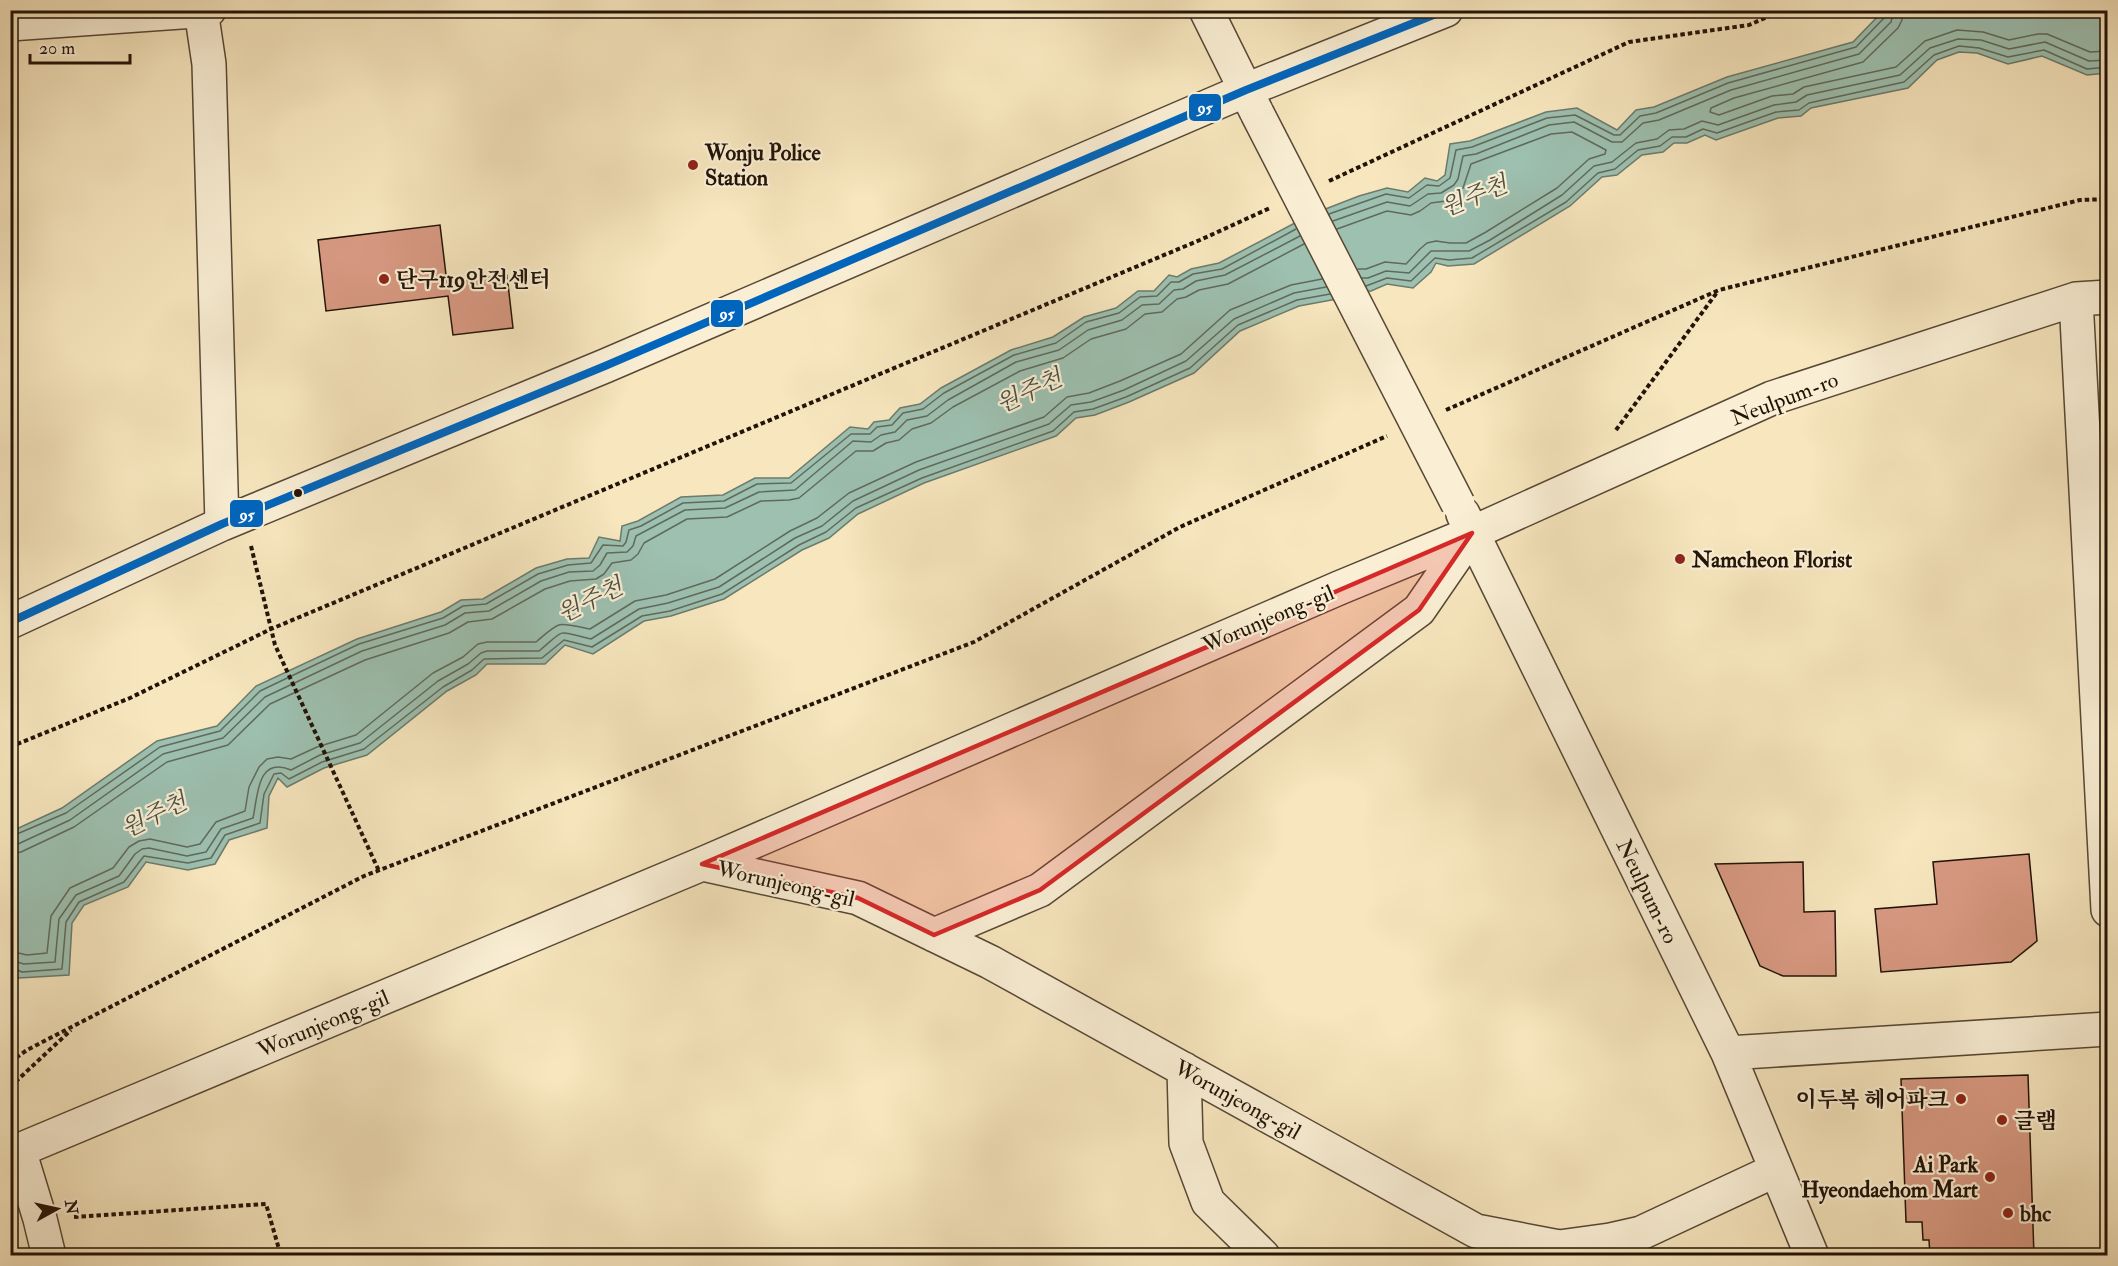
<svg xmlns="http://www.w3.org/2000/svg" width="2118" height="1266" font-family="'IM FELL Double Pica','Noto Serif KR',serif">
<rect width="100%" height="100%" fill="#f7e6be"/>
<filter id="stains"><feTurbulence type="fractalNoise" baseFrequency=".00333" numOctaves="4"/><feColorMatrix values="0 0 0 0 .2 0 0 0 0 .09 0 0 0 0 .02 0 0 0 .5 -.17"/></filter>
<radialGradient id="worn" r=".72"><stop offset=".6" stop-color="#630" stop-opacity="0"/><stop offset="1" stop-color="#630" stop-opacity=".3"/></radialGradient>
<path fill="#9dc0b0" stroke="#6c7b6c" stroke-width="1.5" d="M1883,11H2107V73L2087,75L2042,56L2008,64L1977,53L1959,52L1937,60L1908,88L1811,108L1801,116L1778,118L1716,140L1705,135L1687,143H1674L1663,152L1642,155L1617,175L1602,177L1570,206L1474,264L1448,266L1436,263L1431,272L1413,288L1387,284L1371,291L1361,292L1337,299L1299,306L1240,331L1194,373L1129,402L1095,415L1076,418L1056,436L924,483L858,514L829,538L802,550L724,599L671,616L644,621L593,654L565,645L545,664H487L476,675L447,691L367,755L324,768L287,787L278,778L269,796L267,828L229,840L215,864L188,870L146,862L128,887L84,905L72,923L69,975L19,978L11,972L10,832L62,808L157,741L217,726L256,686L357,639L441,612L461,600L483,599L536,568L567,559L589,558L599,537L620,541L622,526L638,521L681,497L723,495L755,478H789L850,427L868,429L874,422L889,420L900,408L920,404L941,388L1011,350L1053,337L1084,317L1116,308L1138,291H1154L1169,275L1177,277L1191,269L1219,263L1310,215L1359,196L1387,188L1408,192L1425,178L1437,181L1445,175L1450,144L1470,141L1546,112L1577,108L1617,130L1636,110L1654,107L1727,77L1853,42Z"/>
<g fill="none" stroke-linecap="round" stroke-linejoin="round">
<path stroke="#606a5c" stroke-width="1.5" d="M1903,10L1902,20L1898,28L1863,62L1734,98L1711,108L1710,112L1719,115L1772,96L1793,94L1804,87L1896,67L1925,41L1957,30L1983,32L2009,40L2038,34H2047L2090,52L2108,51
M1329,214L1386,194L1409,198L1427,185L1439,186L1450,178L1456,150L1472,147L1547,118L1575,115L1614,135H1620L1640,116L1656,113L1728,83L1856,47L1885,17L1887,10
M1333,221L1387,202L1410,206L1428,194L1441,193L1454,185L1458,179L1463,156L1476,154L1549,125L1574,122L1612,142H1622L1643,123L1659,120L1731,90L1859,54L1891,22L1894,10
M1337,229L1387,211L1411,215L1420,211L1431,203L1446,201L1463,188L1471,164L1551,134L1572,132L1606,150L1605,154L1589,159L1557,188L1486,232L1466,243H1450L1436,241L1427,243L1420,249L1406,264L1385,262L1366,269H1358
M1362,278H1368L1386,271L1409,273L1431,251H1469L1490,240L1562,195L1594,166L1612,162L1636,143L1657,139L1669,130L1684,129L1702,121L1718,125L1774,105L1796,102L1807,95L1900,75L1930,48L1958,39L1981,40L2009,49L2045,42L2089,61L2108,60
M1366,286L1387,278L1411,281L1435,258L1449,260L1472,258L1566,202L1598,173L1615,169L1638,150L1660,146L1672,137H1686L1703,129L1717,133L1776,112L1799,110L1809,103L1904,82L1934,55L1959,46L1979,48L2008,57L2044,50L2087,69L2108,67
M10,837L66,813L160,747L220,731L260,691L302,671L359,644L443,618L463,606L486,604L538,574L568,565L591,563L603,545L623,546L626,542L629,530L641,526L683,503L724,501L757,484L791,483L851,434H870L877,427L892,425L903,413L923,409L944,393L1014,355L1056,343L1086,322L1119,313L1140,297L1157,296L1171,282H1179L1193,274L1222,269L1296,229
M10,845L18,844L70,820L163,754L223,738L265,697L362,651L445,625L465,613L489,611L541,581L569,572L593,571L600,565L607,553L627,552L633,546L636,536L685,510L725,508L759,492L795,490L853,441L871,442L881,435L895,432L907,420L927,416L948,400L1016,362L1059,350L1088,330L1122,320L1142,305L1159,304L1174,290L1183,289L1196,281L1225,275L1300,236
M10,854L21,852L74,827L167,762L228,745L270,704L365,660L449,633L468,622L492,619L545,589L570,581L596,579L604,574L612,563L631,560L638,554L644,543L687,519L727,517L761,501L789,500L799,498L856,451H873L886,443L899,440L912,429L931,423L953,407L1020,371L1063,358L1091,339L1126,329L1145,314L1162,312L1177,299L1186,297L1199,290L1228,284L1304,244
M10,951L27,955L47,953L51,916L70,888L113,868L129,847L139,841L150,839L187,847L200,844L216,822L245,811L249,787L259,767L267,759L278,757L291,759L317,747L356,735L433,673L463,657L478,644L487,642H536C562,620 556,622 590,629L635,601L666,595L715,579L790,531L817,518L849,493L916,462L1044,417L1067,397L1089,393L1120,381L1181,354L1230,310L1291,285L1322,279
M10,960L24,964L55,962L59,919L76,895L119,876L135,854L142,849L149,848L187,856L206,852L221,829L253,818C258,795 257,756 291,770L320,755L360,743L438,681L468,664L481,653L487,651H539C568,627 555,631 591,639L639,609L668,603L719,587L795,538L822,526L853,501L919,470L1049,424L1071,405L1091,402L1124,390L1186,361L1234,319L1294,293L1326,287
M10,967L22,972L62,969L66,922L79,902L124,882L144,856L188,863L211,858L225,835L260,823L264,794L274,774L281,773L289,779L322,762L364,749L443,687L472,670L484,659L542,658L564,640L592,647L642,616L670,611L722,594L799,545L826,532L856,508L922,478L1053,431L1074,412L1093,409L1126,397L1190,368L1238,325L1297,300L1330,294"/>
</g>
<path fill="#d89982" stroke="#221307" stroke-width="1.5" d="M440,225L447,283L507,275L513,328L453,335L448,296L326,311L318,240Z
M2029,854L2037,941L2011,962L1881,972L1875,909L1937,904L1933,862Z
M1803,862L1804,912L1835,911L1836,976H1783L1760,966L1715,864Z
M2028,1075L2034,1256H1930L1929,1240H1923L1922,1222H1906L1901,1079Z"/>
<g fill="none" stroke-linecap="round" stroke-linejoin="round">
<defs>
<path id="minor" d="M201,10L209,64L222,524
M1206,10L1256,111
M10,24L209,10
M2076,299L2108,910
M1463,514L1728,1053L1812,1256
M10,622L222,524L605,366L1246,90L1446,10
M702,864L858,898L990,962L1476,1231L1559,1247L1610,1240L1641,1233L1776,1170
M934,935L1040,890L1419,610L1472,533
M1728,1053L2108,1029
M1184,1069L1186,1143L1208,1202L1263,1256
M19,1150L40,1219L49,1256
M10,1154L702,864L1339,588L1472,533L1772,398L2076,299L2108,297"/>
</defs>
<use href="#minor" stroke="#574835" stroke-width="36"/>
<path stroke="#221307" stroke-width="4" stroke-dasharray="4.5 3" stroke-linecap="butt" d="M1329,181L1629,42L1749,25L1783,10
M1446,410L1719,290L2080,200L2108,199
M1616,430L1718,291
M251,546L275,645L379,871
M10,747L130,698L271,629L1200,240L1270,208
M10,1062L27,1050L364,876L974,642L1180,527L1387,436
M10,1087L71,1030
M74,1217L266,1204L281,1256"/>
<use href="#minor" stroke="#faefd5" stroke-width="33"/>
<defs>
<path id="minor-bridge" d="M1257,113L1458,504"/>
</defs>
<use href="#minor-bridge" stroke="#574835" stroke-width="36" stroke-linecap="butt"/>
<use href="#minor-bridge" stroke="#faefd5" stroke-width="33"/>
<defs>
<path id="bus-1" d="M10,622L222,524L605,366L1246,90L1446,10"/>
</defs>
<use href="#bus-1" stroke="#faefd5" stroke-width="12"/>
<use href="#bus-1" stroke="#0065bd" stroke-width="8"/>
</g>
<path fill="#d62828" fill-opacity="0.2" stroke="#d62828" stroke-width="4.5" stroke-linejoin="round" d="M1472,533L1419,610L1040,890L934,935L858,898L702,864Z"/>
<g fill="#8f2418" stroke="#faefd5" stroke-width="2">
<circle cx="693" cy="165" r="6"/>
<circle cx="384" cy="279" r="6"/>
<circle cx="1680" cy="559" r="6"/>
<circle cx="1961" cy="1099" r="6"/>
<circle cx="2002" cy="1120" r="6"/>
<circle cx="1990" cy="1177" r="6"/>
<circle cx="2008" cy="1213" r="6"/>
</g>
<circle fill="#221307" stroke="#faefd5" stroke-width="2" cx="298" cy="493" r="5"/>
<g text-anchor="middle" stroke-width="4.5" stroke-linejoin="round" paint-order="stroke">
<g font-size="22" font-weight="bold" fill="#221307" stroke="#faefd5" text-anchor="start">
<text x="705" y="160">Wonju Police<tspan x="705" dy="25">Station</tspan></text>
<text x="396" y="287">단구119안전센터</text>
<text x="1692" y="567">Namcheon Florist</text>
<text x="1949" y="1107" text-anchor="end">이두복 헤어파크</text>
<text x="2014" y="1128">글램</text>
<text x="1978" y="1172" text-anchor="end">Ai Park<tspan x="1978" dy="25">Hyeondaehom Mart</tspan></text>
<text x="2020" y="1221">bhc</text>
</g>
<g font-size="22" fill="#221307" stroke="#faefd5">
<text transform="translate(1784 398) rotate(-21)" y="8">Neulpum-ro</text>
<text transform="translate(1268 618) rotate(-23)" y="8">Worunjeong-gil</text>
<text transform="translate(786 883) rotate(13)" y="8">Worunjeong-gil</text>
<text transform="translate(1648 891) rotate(64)" y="8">Neulpum-ro</text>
<text transform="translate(323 1023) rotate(-23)" y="8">Worunjeong-gil</text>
<text transform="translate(1238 1099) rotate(29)" y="8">Worunjeong-gil</text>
</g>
<g font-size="24" font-style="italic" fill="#4d5042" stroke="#faefd5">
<text transform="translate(1474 196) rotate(-22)" y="8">원주천</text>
<text transform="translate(1029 391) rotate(-25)" y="8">원주천</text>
<text transform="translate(590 600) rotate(-26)" y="8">원주천</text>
<text transform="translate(154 815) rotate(-26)" y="8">원주천</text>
</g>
</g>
<g stroke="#faefd5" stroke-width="2">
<rect x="1188" y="93" width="34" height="29" rx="6" fill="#0065bd"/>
<rect x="710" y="299" width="34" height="29" rx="6" fill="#0065bd"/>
<rect x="229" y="499" width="35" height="29" rx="6" fill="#0065bd"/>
</g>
<g font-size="16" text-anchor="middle" font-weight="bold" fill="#fff">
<text x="1205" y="113">95</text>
<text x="727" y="319">95</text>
<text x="247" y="520">95</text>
</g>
<rect width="2118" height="1266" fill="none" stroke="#f7e6be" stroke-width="36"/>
<rect x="12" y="12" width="2094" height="1242" fill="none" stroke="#221307" stroke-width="3"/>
<rect x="18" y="18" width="2082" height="1230" fill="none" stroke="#221307" stroke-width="1.5"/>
<g transform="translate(57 1209) rotate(82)" stroke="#faefd5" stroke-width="4.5" paint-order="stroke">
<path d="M0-4.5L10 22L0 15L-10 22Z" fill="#221307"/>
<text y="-9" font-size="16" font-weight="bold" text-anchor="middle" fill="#221307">N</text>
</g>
<path d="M30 54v9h100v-9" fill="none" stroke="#221307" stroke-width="3"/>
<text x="39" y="54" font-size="18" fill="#221307" stroke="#faefd5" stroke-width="4.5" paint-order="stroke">20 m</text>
<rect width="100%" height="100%" filter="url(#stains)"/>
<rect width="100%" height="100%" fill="url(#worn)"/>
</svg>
